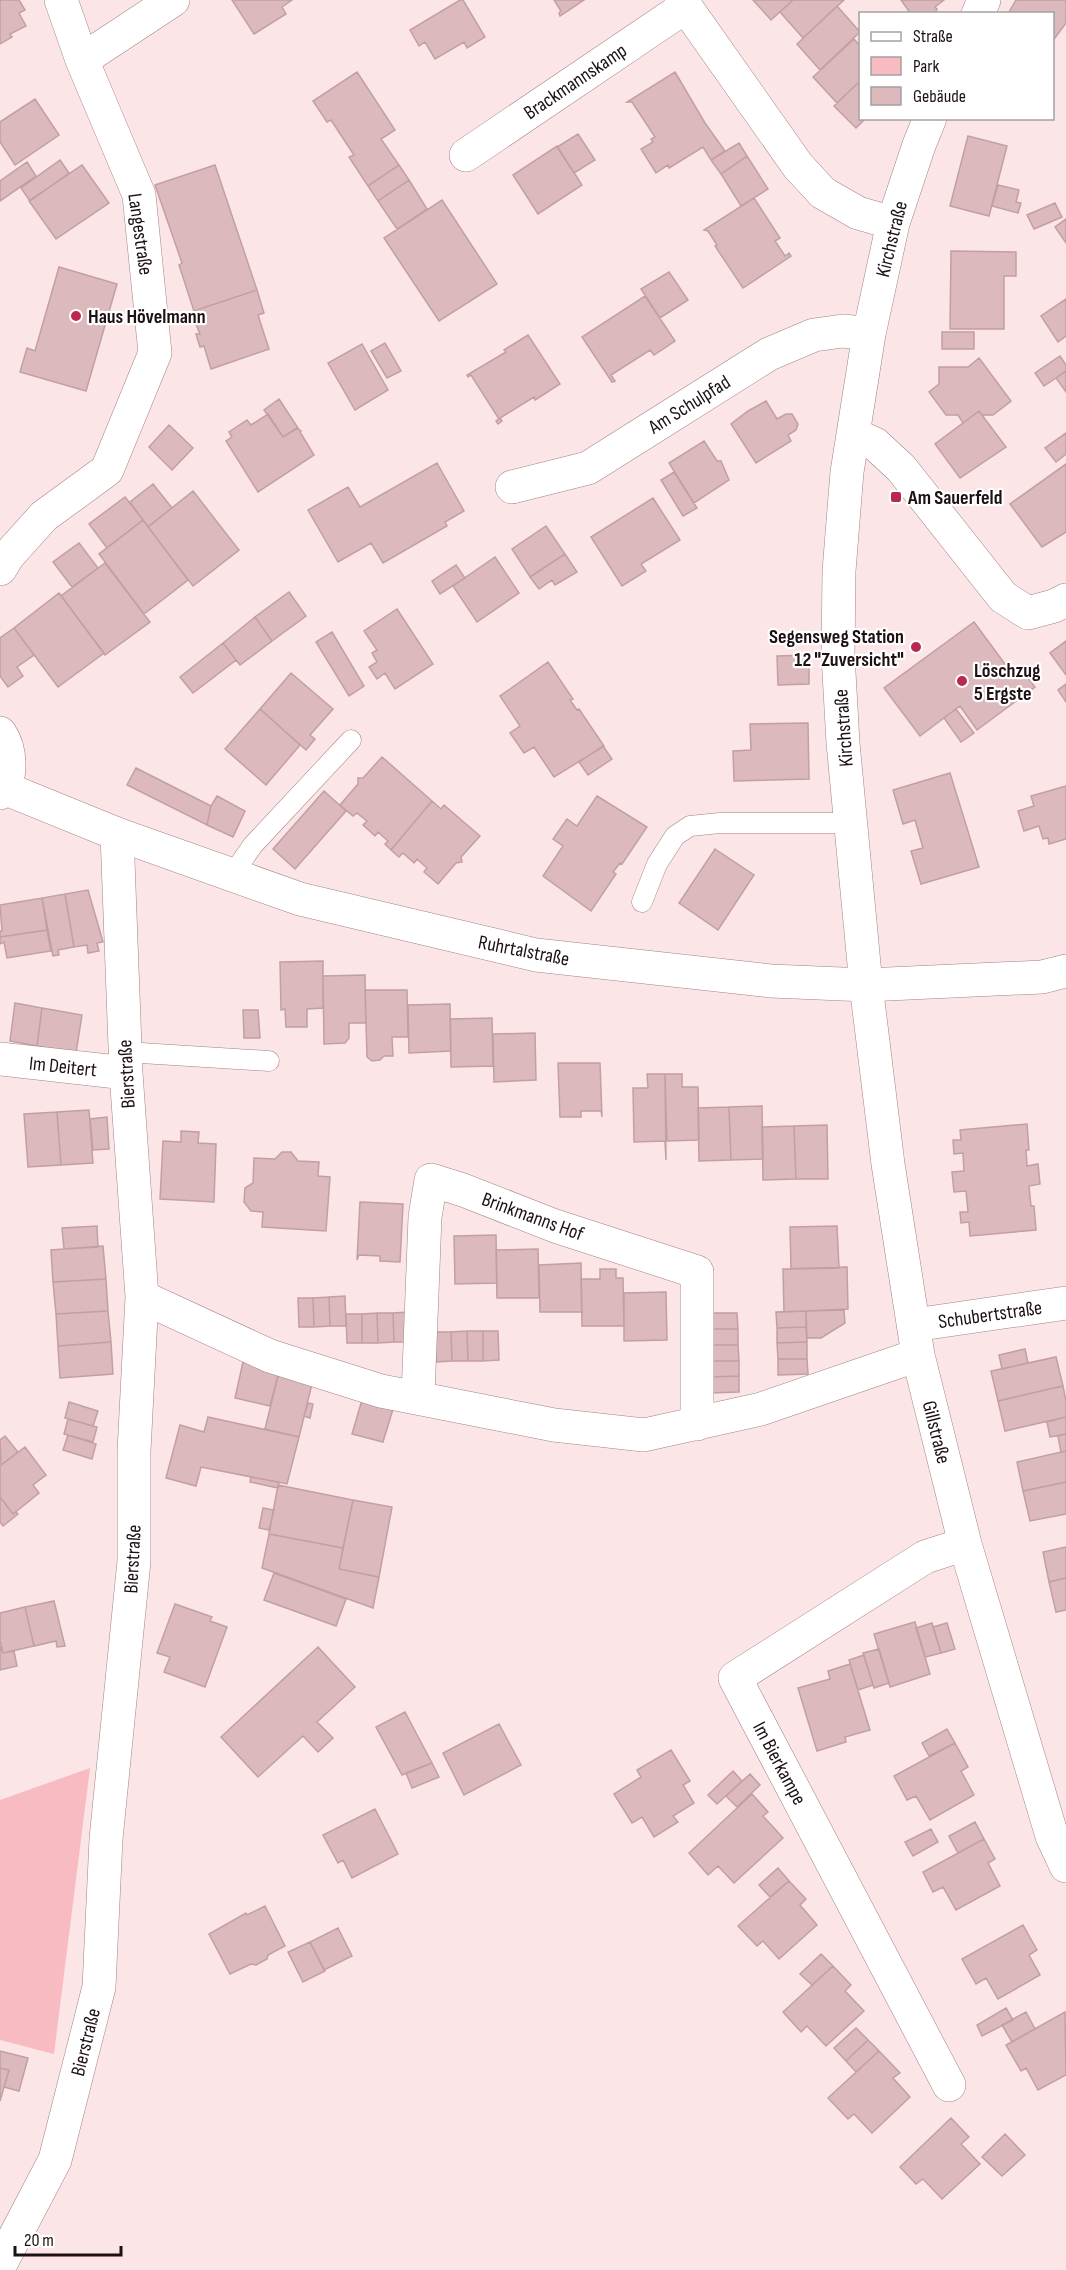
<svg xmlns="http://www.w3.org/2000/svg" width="1066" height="2270" font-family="'Sofia Sans Condensed',sans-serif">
<rect width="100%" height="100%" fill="#fce5e7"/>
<path fill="#f9bbc2" d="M90,1768L54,2054L0,2040V1800Z"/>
<path fill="#dcb9bd" stroke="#c29fa3" stroke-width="1.5" d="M0,0H19L25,10L19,13L26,26L10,34L12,37L0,44Z
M232,0H292L282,7L286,14L254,34Z
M460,0H463L485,37L467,48L464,42L435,59L425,42L419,46L410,30Z
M554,0H584L560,16L559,13L561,11Z
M753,0H793L771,20Z
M793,0H844L803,38L780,12Z
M901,0H944L935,7L937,9L935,14H911Z
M1016,0H1066V23L1052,42V14H1008Z
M837,6L860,32L820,70L797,44Z
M854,39L860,46V81L837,103L813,77Z
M357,72L395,130L381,139L399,165L368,186L349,157L354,155L331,120L327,122L313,101Z
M675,72L705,123L725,151L711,160L703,147L669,168L668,165L656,173L641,149L653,142L651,139L655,137L632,102H627Z
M860,81V118H866L856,128L834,106Z
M35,99L59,135L15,165L0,142V122Z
M578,134L595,160L574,173L557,147Z
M968,136L1007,146L989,216L950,206Z
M739,143L747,156L721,174L711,160Z
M557,146L582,185L538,214L513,175Z
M747,156L768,189L741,206L721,174Z
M60,160L69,173L30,201L21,188Z
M27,162L36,176L0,201V181Z
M82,165L109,203L56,239L29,201Z
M215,165L257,290L194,311L179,265L182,263L155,185Z
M399,165L409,180L378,201L368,186Z
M409,180L427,209L397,229L378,201Z
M998,185L1019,190L1016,202L1021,203L1018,213L992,206Z
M754,198L780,238L775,241L785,256L789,253L791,256L743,288L715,246L717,245L708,231L704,230Z
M442,200L497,284L439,321L384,238Z
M1055,203L1062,217L1034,229L1027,215Z
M1066,219V243L1055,227Z
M951,251L1016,252V276H1004V329H950Z
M59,267L117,284L86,391L20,372L27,348L35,351Z
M669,272L688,300L660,318L641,289Z
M257,290L264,313L258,315L269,349L211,369L204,346L200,347L196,334H200L191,312Z
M645,296L675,341L654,355L650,350L611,375L615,381L612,382L582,337Z
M1066,299V336L1058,342L1041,316Z
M942,332H974V349H942Z
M528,335L560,384L535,400L534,397L500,418L502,421L498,424L496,421L499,419L471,375L468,377L467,375L506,352L504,350Z
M385,343L401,371L387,378L371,351Z
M362,344L388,390L355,410L328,363Z
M1060,356L1066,365V371L1044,386L1035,373Z
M979,358L1011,401L993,415H982L979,411L963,423L958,415H946L929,392L939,384V367H968Z
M1066,371V392L1056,378Z
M279,399L298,428L283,437L264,410Z
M766,401L777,419L786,414H792L798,424L796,430L788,435L791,441L756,463L731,424L748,411Z
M979,411L1006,447L960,478L935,444Z
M268,414L283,437L297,428L301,431L300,432L314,455L258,492L226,441L232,437L229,432L247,420L251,425Z
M169,425L193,448L172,470L149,447Z
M1066,433V454L1056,462L1045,448Z
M704,441L717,461H721L729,480L694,503L669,463Z
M437,463L464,511L445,522L447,526L383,563L371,543L338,562L308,510L348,487L360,507Z
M1066,464V532L1042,547L1010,504Z
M674,472L697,508L683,516L661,480Z
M153,484L172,508L148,527L130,502Z
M193,491L239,550L193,586L148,527Z
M125,497L143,520L107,548L89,524Z
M653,498L680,540L641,564L646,571L622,586L591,537Z
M143,520L188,580L144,614L99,554Z
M546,526L565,554L530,577L512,549Z
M79,543L98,568L72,587L53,562Z
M565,554L577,572L555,585L552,580L539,589L530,577Z
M495,557L519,593L477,622L453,586Z
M105,563L150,622L105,655L61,596Z
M456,565L465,578L440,594L432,581Z
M289,592L306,616L272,641L255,617Z
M59,593L104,653L58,687L14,628Z
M397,609L433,664L395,689L385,673L377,679L369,667L377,662L372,653L377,650L364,631Z
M255,617L272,641L240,665L223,643Z
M974,622L1013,675L1021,669L1035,687L977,730L960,706L920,736L884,688Z
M14,628L34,655L17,667L23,676L8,687L0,676V638Z
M332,632L364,686L349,696L316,642Z
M1066,641V675L1050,653Z
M223,643L236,660L193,693L180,677Z
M809,655V684L778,685L777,656Z
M548,662L573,699L570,700L577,710L579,709L604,746L554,777L534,747L524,753L510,733L520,726L500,696Z
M291,673L333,709L310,735L315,739L306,750L260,709Z
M1066,684V702L1058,690Z
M260,709L300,745L266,785L225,749Z
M956,709L974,733L961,742L944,718Z
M808,723L809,779L734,781L733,751L751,750L750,724Z
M603,746L612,759L588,775L579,762Z
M382,757L432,801L391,850L385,844L388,841L378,832L375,836L363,825L367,821L357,813L353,816L340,805L358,784V778H363Z
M136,768L211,806L207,825L127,785Z
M950,773L979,867L921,884L911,851L923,848L915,820L903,824L893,790Z
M1066,786V839L1049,844L1048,838L1043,839L1039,826L1024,831L1018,811L1034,806L1031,796Z
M324,791L346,811L295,869L273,849Z
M217,796L245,811L233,837L207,825L211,806Z
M597,796L647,827L622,864L620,863L613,872L616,874L591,911L543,876L563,846L553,839L567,819L577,826Z
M432,801L441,809L444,805L480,836L461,857L462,862L456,863L438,884L424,872L427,868L417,859L414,863L403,853L399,857L391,850Z
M715,849L754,875L718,930L679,903Z
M88,890L103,942L97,943L99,951L88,953L87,945L74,947L65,894Z
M65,894L74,947L58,950L59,955L53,956L42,898Z
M42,898L47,930L0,937V931H2L0,905Z
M47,930L51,951L7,958L4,942L0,944V937Z
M323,961V1008L307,1009V1027H286L285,1009L281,1010L280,962Z
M365,975L366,1023H349V1038L345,1043L324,1044L323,976Z
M365,990H407L408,1037H392L393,1056H384L380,1060L372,1061L367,1057Z
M15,1003L42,1008L37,1046L10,1041Z
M450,1004L451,1051L409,1053L408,1005Z
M42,1008L82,1015L76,1053L37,1046Z
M243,1010H258L260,1038H244Z
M492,1018L493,1066L451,1067L450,1019Z
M535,1033L536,1080L494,1082L493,1034Z
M558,1063H600L602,1117L601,1111H581V1117H560Z
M647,1074H665L666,1160L665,1141L634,1142L633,1088H648Z
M665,1074H682V1087H698L699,1140L667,1141Z
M762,1106L763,1159L731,1160L729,1107Z
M729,1107L731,1160L699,1161L698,1108Z
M89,1110L93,1163L61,1165L57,1112Z
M57,1112L61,1165L28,1167L24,1114Z
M107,1117L109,1149L93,1150L90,1119Z
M1027,1124L1029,1150H1026L1027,1166L1038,1164L1040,1184L1029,1186L1031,1206H1034L1036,1230L970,1236L969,1222L961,1223L960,1212H968L966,1191L954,1192L952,1172L964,1171L963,1153L954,1154L953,1140H961L960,1130Z
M827,1125L828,1179H796L794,1126Z
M794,1126L796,1179L763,1180L762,1127Z
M181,1131L199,1132L198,1143L216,1144L214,1202L160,1199L163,1141L181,1142Z
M282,1152H291L298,1161L319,1162L318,1176L330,1177L326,1231L262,1227L263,1212L251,1211L244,1202L245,1188L253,1183L254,1158L275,1159Z
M360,1202L403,1204L400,1262L380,1261V1256L359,1255L357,1260Z
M97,1226L98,1247L64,1249L62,1228Z
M837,1226L839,1268L791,1269L790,1227Z
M496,1235L497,1283L455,1284L454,1236Z
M103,1246L106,1279L53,1282L51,1250Z
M538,1249L539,1298H497L496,1250Z
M581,1263L582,1312H540L539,1265Z
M847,1267L848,1309L784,1312L783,1269Z
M600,1269H616V1278H623L624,1326H582L581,1279H600Z
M106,1279L108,1311L56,1314L53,1282Z
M666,1292L667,1340L624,1341V1293Z
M345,1296L346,1326H330L329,1297Z
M329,1297L330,1326L314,1327L313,1298Z
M298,1298H313L314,1327H299Z
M844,1310L845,1323L821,1338H807L806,1311Z
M108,1311L111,1342L58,1346L56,1314Z
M806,1311V1327L777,1328L776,1312Z
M409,1312L410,1342H394L393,1313Z
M377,1313L378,1343H362V1314Z
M377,1313H393L394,1342L378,1343Z
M708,1313H737L738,1329H708Z
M346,1314H362V1343H347Z
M806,1327L807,1342L777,1343V1328Z
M708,1329H738V1345H708Z
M467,1331L468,1361H452L451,1332Z
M467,1331H483V1361H468Z
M483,1331H498L499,1360L483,1361Z
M435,1332H451L452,1361L436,1362Z
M111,1342L113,1374L60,1378L58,1346Z
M807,1342V1359H778L777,1343Z
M708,1345H738L739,1361H709Z
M1025,1349L1028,1363L1002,1369L999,1355Z
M1056,1357L1063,1386L998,1401L991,1371Z
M778,1359H807L808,1374L778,1375Z
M709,1361H739V1376L710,1377Z
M243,1362L279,1371L270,1406L235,1398Z
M280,1368L313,1380L299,1437L265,1429Z
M739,1376V1392L710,1393V1377Z
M1063,1386L1066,1401V1417L1005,1431L998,1401Z
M362,1400L393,1409L383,1442L352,1434Z
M69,1402L98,1411L93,1426L65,1418Z
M308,1403L313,1404L310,1418L304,1416Z
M208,1417L299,1437L287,1484L201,1467L196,1486L166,1478L180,1425L204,1432Z
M1066,1417V1434L1050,1437L1047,1422Z
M68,1419L97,1427L93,1442L64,1434Z
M1066,1434V1451L1061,1452L1058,1436Z
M68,1435L96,1444L92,1459L63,1450Z
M5,1436L18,1452L1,1465L0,1440Z
M25,1447L46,1475L33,1485L39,1493L13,1514L0,1497V1466Z
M1066,1451V1482L1023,1491L1017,1462Z
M251,1477L279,1482L278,1488L250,1482Z
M1066,1482V1514L1030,1521L1023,1491Z
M278,1485L353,1500L343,1548L269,1534Z
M0,1497L13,1514L16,1512L18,1514L3,1526L0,1522Z
M353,1500L392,1507L379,1577L339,1569Z
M263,1508L274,1510L269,1530L259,1528Z
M269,1534L343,1548L339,1569L379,1577L373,1608L262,1568Z
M1066,1547V1578L1049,1582L1043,1552Z
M274,1573L346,1599L336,1626L264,1600Z
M1066,1578V1610L1056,1612L1049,1582Z
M54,1601L65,1646L57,1647L56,1641L34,1646L25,1607Z
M175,1604L212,1617L210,1621L227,1627L205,1687L164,1672L170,1657L157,1653Z
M25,1607L34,1646L3,1653L0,1641V1613Z
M915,1622L930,1674L890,1687L874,1634Z
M932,1623L941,1653L925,1657L916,1628Z
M947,1623L955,1649L941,1653L933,1627Z
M0,1646L3,1653L14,1651L17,1666L0,1670Z
M318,1647L355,1687L317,1722L333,1738L318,1752L303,1736L258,1777L221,1737Z
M879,1649L889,1683L874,1688L863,1653Z
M864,1655L873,1685L858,1690L849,1660Z
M850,1664L870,1730L845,1737L846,1742L817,1751L798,1688L830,1679L828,1671Z
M405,1712L432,1763L402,1775L376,1727Z
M499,1724L521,1765L464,1795L443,1753Z
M947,1729L955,1743L929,1756L922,1743Z
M955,1743L968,1767L961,1771L974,1795L930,1820L916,1796L907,1800L894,1776Z
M671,1750L690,1781L683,1785L694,1803L673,1816L678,1822L654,1837L642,1817L632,1823L614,1794L641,1777L637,1770Z
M432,1763L439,1777L412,1788L406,1773Z
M733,1771L742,1781L717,1804L708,1795Z
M750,1774L760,1785L737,1807L726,1796Z
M752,1794L768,1812L763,1816L783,1838L734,1883L718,1866L708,1875L689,1853Z
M375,1809L398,1854L352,1878L343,1860L338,1863L323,1835Z
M975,1822L984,1839L958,1853L949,1836Z
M931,1829L938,1842L913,1856L905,1842Z
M984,1839L995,1859L988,1863L1000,1886L956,1910L943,1887L933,1892L923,1872Z
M778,1868L789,1881L770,1897L759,1885Z
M789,1881L806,1899L800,1905L817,1925L779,1959L763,1941L757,1946L738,1926Z
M265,1906L285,1946L268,1955L267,1959L256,1965L251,1964L230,1974L209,1934L246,1913L247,1915Z
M1023,1925L1037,1950L1029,1955L1040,1975L998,1999L986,1978L976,1984L962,1959Z
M338,1928L352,1956L324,1970L310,1942Z
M310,1942L325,1971L303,1982L288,1952Z
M821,1954L833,1966L812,1985L800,1974Z
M833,1966L851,1985L845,1991L864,2011L826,2046L807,2026L801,2032L783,2012Z
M1006,2008L1013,2020L982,2036L977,2025Z
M1026,2012L1035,2029L1012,2042L1002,2025Z
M1065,2012L1066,2075L1038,2090L1026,2068L1021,2071L1006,2045Z
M856,2028L868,2040L846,2061L834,2048Z
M868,2040L879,2051L856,2072L846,2061Z
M0,2051L28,2058L19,2091L4,2087L9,2070L0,2068Z
M879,2051L900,2073L893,2078L910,2097L872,2133L854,2114L848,2119L828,2098Z
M0,2068L9,2070L0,2101Z
M951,2118L969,2137L961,2144L980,2164L942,2199L923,2179L916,2184L900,2167Z
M1005,2134L1025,2155L1002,2176L982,2157Z"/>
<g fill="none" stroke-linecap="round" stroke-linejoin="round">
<defs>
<path id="service" d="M232,875L253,845L351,740
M642,902L657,864L675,836L690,826L720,823H851
M125,1052L269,1061"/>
<path id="minor" d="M681,0L798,166L823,193L858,213L893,223
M978,14L984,0
M82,60L173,0
M930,118L919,145L893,223L869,334L847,472L839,571L838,655L843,743L866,985L888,1164L918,1355L965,1544L1052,1836L1066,1866
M466,155L685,7
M853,434L875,444L901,468L1003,597L1028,613L1054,606L1066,600
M512,487L588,468L769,354L814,335L843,331L869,334
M0,569L8,556L44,516L107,470L155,353L139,195L82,60L61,0
M0,1059L126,1073
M142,1297L270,1356L381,1391L554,1425L644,1435L761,1409L918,1355
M914,1325L1066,1303
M418,1396L425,1217L431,1180L463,1190L555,1226L697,1272V1424
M949,2085L735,1678L925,1557L965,1544
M0,2265L55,2160L99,1987L106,1839L134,1561V1451L142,1297L126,1073L117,834"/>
<path id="secondary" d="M0,733C11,749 13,777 0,793
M4,788L117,834L300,899L536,955L771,981L866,985L1042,977L1066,971"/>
</defs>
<use href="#service" stroke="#a38286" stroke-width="21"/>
<use href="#minor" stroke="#a38286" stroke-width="34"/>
<use href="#secondary" stroke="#a38286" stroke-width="34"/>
<use href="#service" stroke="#fff" stroke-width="20"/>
<use href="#minor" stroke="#fff" stroke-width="33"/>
<use href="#secondary" stroke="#fff" stroke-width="33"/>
</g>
<g fill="#b92850" stroke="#fff" stroke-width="2">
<circle cx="76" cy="316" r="6"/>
<rect x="890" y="491" width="12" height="12" rx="3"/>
<circle cx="916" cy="647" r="6"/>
<circle cx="962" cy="681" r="6"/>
</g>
<g text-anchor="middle" stroke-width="4.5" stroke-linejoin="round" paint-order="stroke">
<g font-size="20" fill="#1d1113" stroke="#fff">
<text transform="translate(575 81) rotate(-34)" y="7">Brackmannskamp</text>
<text transform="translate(141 234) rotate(82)" y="7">Langestraße</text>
<text transform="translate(891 239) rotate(-76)" y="7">Kirchstraße</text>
<text transform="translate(689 404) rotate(-32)" y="7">Am Schulpfad</text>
<text transform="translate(843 728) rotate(-94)" y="7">Kirchstraße</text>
<text transform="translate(524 950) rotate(11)" y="7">Ruhrtalstraße</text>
<text transform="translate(63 1066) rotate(6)" y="7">Im Deitert</text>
<text transform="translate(126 1074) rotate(-93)" y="7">Bierstraße</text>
<text transform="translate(533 1216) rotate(20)" y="7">Brinkmanns Hof</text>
<text transform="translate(990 1314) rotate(-8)" y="7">Schubertstraße</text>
<text transform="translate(937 1432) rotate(76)" y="7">Gillstraße</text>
<text transform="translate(132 1559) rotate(-87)" y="7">Bierstraße</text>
<text transform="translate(780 1763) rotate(62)" y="7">Im Bierkampe</text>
<text transform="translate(85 2042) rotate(-76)" y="7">Bierstraße</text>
</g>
<g font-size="20" font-weight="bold" fill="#1d1113" stroke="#fff" text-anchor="start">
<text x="88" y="323">Haus Hövelmann</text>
<text x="908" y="504">Am Sauerfeld</text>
<text x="904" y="643" text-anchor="end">Segensweg Station<tspan x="904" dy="23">12 "Zuversicht"</tspan></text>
<text x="974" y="677">Löschzug<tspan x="974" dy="23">5 Ergste</tspan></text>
</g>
</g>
<rect x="859" y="12" width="195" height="108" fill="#ffffff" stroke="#a5a0a1" stroke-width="1.5"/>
<rect x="871" y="32" width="30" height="9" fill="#ffffff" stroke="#a5a0a1" stroke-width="1.5"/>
<text x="913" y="42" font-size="18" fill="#1d1113">Straße</text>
<rect x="871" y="57" width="30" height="18" fill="#f9bbc2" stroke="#a5a0a1" stroke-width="1.5"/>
<text x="913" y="72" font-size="18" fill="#1d1113">Park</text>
<rect x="871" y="87" width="30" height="18" fill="#dcb9bd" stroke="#a5a0a1" stroke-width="1.5"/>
<text x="913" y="102" font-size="18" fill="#1d1113">Gebäude</text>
<path d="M15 2246v9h106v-9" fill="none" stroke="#1d1113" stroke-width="3"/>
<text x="24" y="2246" font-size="18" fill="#1d1113" stroke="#ffffff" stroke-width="4.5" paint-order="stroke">20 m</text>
</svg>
